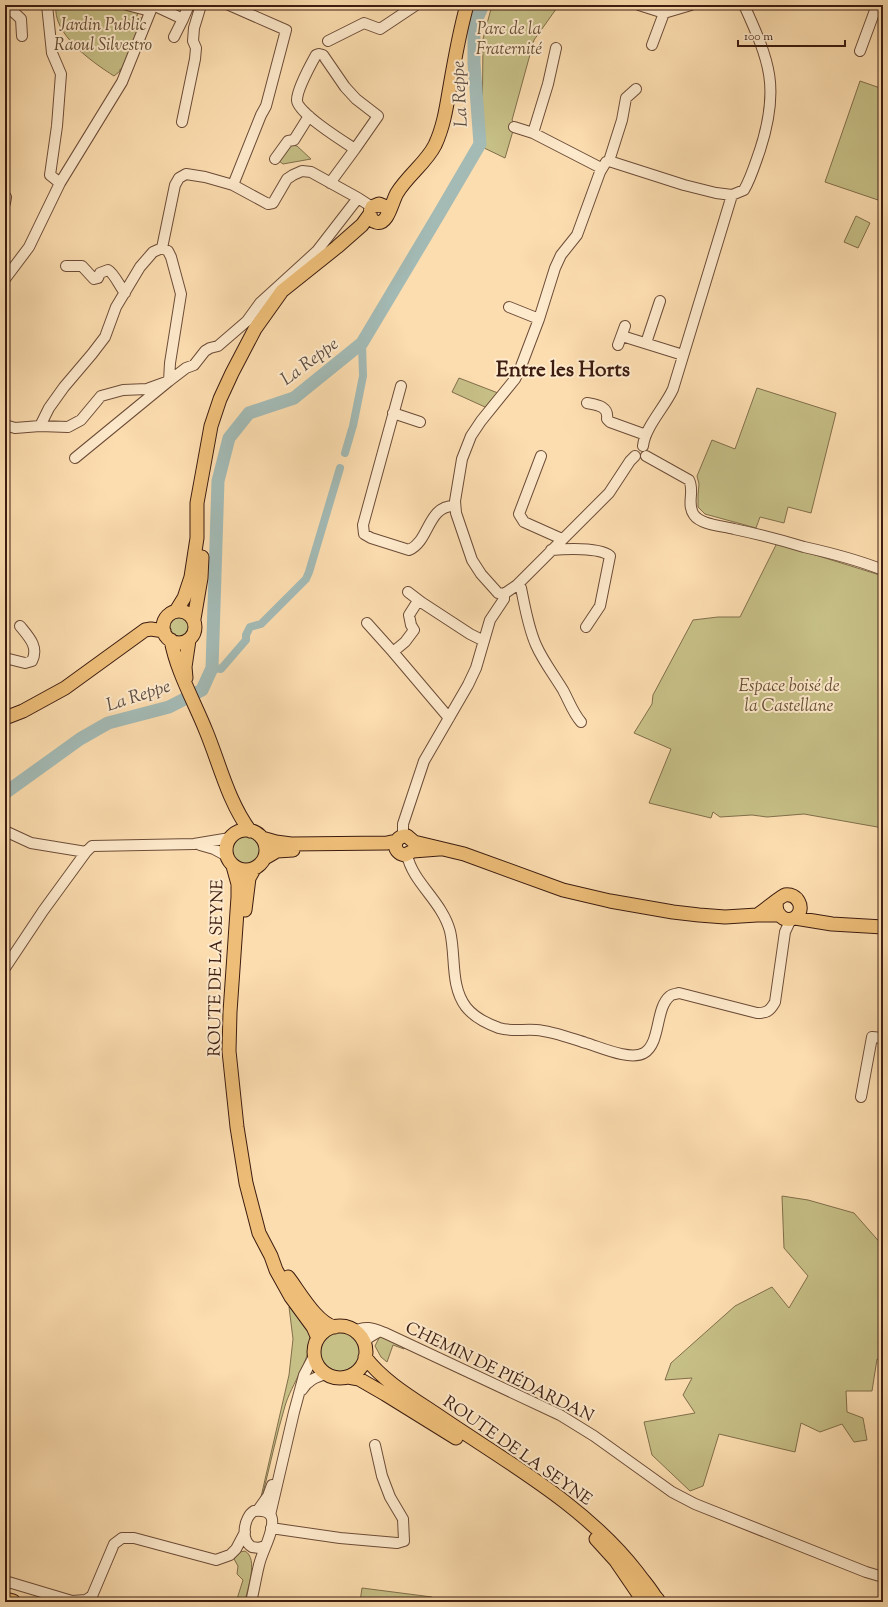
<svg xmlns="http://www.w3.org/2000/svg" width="888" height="1607" font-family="'Sorts Mill Goudy',serif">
<rect width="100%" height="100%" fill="#fcddaf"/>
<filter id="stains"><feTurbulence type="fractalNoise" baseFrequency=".005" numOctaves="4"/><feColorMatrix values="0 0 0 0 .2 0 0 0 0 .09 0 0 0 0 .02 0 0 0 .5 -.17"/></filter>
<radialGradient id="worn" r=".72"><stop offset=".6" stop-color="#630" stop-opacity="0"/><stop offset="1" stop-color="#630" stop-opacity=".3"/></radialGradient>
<path fill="#c6bf86" stroke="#816e4b" d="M56,5H113L138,12L137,16L143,19L132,45H131L128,50L130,52L122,70L120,69V71L114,76C92,62 52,34 56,5Z
M492,5H559L534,40L512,120L515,124L505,158L482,147L483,39Z
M860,81L883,89V196L881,201L825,182Z
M293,145L297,146L311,159L283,164L279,161L287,148Z
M856,216L870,223L858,248L844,242Z
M459,378L498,393L485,407L452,392Z
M757,388L836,413L811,513L788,507L784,523L760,517L756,528L705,514L698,507V495L699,484L697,476L712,440L735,449Z
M777,543L883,576V828L804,814L767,817L752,815L720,817L713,812L711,818L649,803L671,749L634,733L652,704L653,695L693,620L718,617H740Z
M181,611C204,616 198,645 175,642L163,626L168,615Z
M226 850a20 20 0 1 1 40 0a20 20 0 1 1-40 0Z
M782,1196L808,1200L854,1213L883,1246V1360L877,1359L872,1391H846L847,1412L863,1418L867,1440L854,1442L842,1424L820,1432L801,1423L795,1452L719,1434L703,1486L690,1491L652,1455L644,1422L695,1413L683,1395L692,1378L665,1380L671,1363L735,1306L772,1287L789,1308L808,1276L784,1248Z
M289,1307C295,1312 309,1329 310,1337C312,1357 291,1385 285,1406C277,1433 271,1461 264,1489L261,1497L289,1375L293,1339Z
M314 1352a26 26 0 1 1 52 0a26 26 0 1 1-52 0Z
M380,1336L406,1347L404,1349L393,1345L387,1362L381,1357L375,1346Z
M245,1551C259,1559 247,1589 245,1602H236L243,1580L237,1574L238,1566L234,1559L240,1552Z
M362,1588L432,1597L434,1602H360Z"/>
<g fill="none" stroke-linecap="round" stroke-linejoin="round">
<path stroke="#a3bab5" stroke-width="8" d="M353,426L363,376L362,343
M345,453L352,429
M212,668L221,669L246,640V635L250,627L261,624L306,579L309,572L340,468"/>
<path stroke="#a3bab5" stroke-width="13" d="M5,793L80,739L108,723L169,707L202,690L212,668L218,481L229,438L249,413L294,398L362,343L439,214L480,144L474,63V25L483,5"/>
<defs>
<path id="minor" d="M6,5L21,19L22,36
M47,5L52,53L61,74L57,126L50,175L60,183
M127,5L150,11
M153,5L183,19L189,5
M229,5L286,30L266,106L261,115L233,185
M639,5L664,13
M174,37L183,19
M328,41L364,23L380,29L416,5
M652,45L664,13L691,5
M860,51L877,5
M182,122L195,59L196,48L193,41L194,28L201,5
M514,127L533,133L601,168
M533,133L548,84L556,48
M275,159L288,141L294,140L309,116
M609,161L622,120L626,98L636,89
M330,183L355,149C344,142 296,112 297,100C297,90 311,64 316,55L319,54L323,55L345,87L356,99L378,116L355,149
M5,203L6,197
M162,248L175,185L179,178L186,174L205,177L233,185L268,204L273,203L287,179L293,175L302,171L311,172L358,198L372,207
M66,266H82L94,279L98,278L100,273L108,270C114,273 120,287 125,293
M5,279L29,247L60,183L122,82L153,5
M509,307L539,319
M622,336L683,355
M646,343L660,301
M618,345L625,326
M401,386L363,525L364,534L371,538L409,550C430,541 427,505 455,506
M587,403C597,405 609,406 607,419L610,422L646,435
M393,413L420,422
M5,425L15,428L40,426L68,427L81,420L101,396L123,390L147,389L169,381L186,368L194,365L205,351L210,348L218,346L247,321L260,303L317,251L358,198
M40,426L49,408L64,387L92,354L105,337L116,307L140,267L153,252L162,248L168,251L171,257L181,294L170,363L169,381L75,458
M643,446C645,427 665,407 673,389L732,195
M541,456L519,514L524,522L562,539
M646,456L689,480C695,491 686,504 694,515C701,525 723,526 734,529C758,534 781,540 804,547C831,553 858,560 883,570
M551,550C564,549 600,547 610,556L600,606L586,627
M517,585L521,588C525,607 528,627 536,645C543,661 554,675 563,690C569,701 573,713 581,722
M408,592L421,602
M498,593L481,574L472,560L456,513L455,501L462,459L471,436L481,421L515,379L520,369L539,319L555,268L561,255L577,235L600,172L606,162L609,161L684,185L716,193L732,195L744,190C751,178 755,164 760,150C780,88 770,62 744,5
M504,594L517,585L609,493L630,461L635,456
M367,623L393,652
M5,658L25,663L32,661C39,647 29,637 20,626
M449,718L393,652L405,642L414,630L411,625L409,615L416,604L421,602L470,634L484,641
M5,831L31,843L86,852
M403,836V824L424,761L468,685L476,668L490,620L504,599V594L498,593
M200,845L214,849L227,856
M407,855C413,883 442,901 450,931C456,956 450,986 466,1007C474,1017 488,1024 499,1028C512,1032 523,1029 536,1030C552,1031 570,1038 586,1043C600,1047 630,1061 644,1053C661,1043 655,1008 670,996C672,994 676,994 679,993L757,1013C767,1013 770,1011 775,1002L785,932L791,919
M5,968L43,911L86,852L92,846L194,844L230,838
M861,1097L872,1037L883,1038
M355,1331C366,1325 374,1329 385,1333L560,1415L594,1436L672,1492L695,1504L866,1572L883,1577
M365,1344L368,1338L380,1331
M302,1390C308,1380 316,1377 326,1374
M258,1510L268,1496L272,1485
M270,1515L294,1412L304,1375L314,1356
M271,1528L340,1538L397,1543L404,1541L403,1519L390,1497L382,1476L375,1445
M5,1581L72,1601L86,1600L92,1596L114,1544L122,1538H134L216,1560L230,1555L236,1549L245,1532
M251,1602C254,1590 256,1577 259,1565C262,1551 274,1533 272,1519C271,1511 261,1510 254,1511C244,1517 240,1540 252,1547L259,1548L265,1546"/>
<path id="major" d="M388,212L386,207L379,204L372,207C369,212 369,220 376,222C388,226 392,201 397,193C408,175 426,163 435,145C443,128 446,110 449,92C454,63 459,33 467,5
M163 627a16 16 0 1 1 32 0a16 16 0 1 1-32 0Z
M176,611L184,598L191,577L197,538V503L211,426L220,399L232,373L255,329L282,291L337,247L362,225L370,214
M194,619L201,578L202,557
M171,640C177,672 194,701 206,731C220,765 228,801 250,831
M186,678L185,667L189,640
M5,718L23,711L65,688L145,630L151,629L164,631
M226 850a20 20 0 1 1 40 0a20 20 0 1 1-40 0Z
M262,838L276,842L291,844L387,843L396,841
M439,849L413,851L405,855C391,853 393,835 407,836L414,842L464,854L563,890L610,901L673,912L699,915L725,917L757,915H779
M265,858L277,851L293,850
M233,866L238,884V897L230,1012L229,1051L237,1127L246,1183L259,1233L271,1256L276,1270L291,1297L313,1327L318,1338
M245,910L249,878L254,869
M757,915C764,911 781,896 785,895C797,893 805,907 797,916C786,926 773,913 777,901
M795,918L832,924L883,927
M288,1277C299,1291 317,1324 335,1327
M314 1352a26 26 0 1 1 52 0a26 26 0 1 1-52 0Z
M365,1357C383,1381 412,1398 436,1414C506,1462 584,1504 637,1572C644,1582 653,1591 658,1602
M348,1377L359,1379L385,1394L456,1438
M596,1539L616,1561L644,1602"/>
<path id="highway" d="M656,1599L658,1602
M5,1600L13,1602"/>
</defs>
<use href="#minor" stroke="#6c4c38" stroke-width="12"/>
<use href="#major" stroke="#3c1c10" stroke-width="15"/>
<use href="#highway" stroke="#3c1c10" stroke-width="17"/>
<use href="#minor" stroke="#fde9cb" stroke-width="10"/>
<use href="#major" stroke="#eebe78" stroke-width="13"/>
<use href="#highway" stroke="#eebe78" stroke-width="15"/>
</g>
<g text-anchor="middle" stroke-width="4" stroke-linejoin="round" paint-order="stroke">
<g font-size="17" font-style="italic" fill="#654d33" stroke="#fde9cb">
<text x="103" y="30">Jardin Public<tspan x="103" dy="20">Raoul Silvestro</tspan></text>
<text x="509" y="34">Parc de la<tspan x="509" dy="20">Fraternité</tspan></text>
<text x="789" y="691">Espace boisé de<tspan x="789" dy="20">la Castellane</tspan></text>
</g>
<g font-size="17" fill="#3c1c10" stroke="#fde9cb">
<text transform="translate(215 968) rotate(-89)" y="6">ROUTE DE LA SEYNE</text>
<text transform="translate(500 1371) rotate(26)" y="6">CHEMIN DE PIÉDARDAN</text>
<text transform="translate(518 1450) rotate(35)" y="6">ROUTE DE LA SEYNE</text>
</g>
<g font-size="18" font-style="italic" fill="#5b4b42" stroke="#fde9cb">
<text transform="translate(459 94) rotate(-93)" y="6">La Reppe</text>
<text transform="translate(309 361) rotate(-37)" y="6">La Reppe</text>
<text transform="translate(138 695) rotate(-18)" y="6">La Reppe</text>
</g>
<g font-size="21" font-weight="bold" fill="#3c1c10" stroke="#fde9cb">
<text x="563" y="376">Entre les Horts</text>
</g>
</g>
<rect width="888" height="1607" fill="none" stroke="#fcddaf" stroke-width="20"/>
<rect x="6" y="6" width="876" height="1595" fill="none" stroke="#3c1c10" stroke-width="2"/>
<rect x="10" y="10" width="868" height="1587" fill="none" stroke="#3c1c10"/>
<path d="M738 40v6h107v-6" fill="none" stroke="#3c1c10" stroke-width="2"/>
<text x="744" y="40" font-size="12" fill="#3c1c10" stroke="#fde9cb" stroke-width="3" paint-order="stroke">100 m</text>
<rect width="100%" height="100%" filter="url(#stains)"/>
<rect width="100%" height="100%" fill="url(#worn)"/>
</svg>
